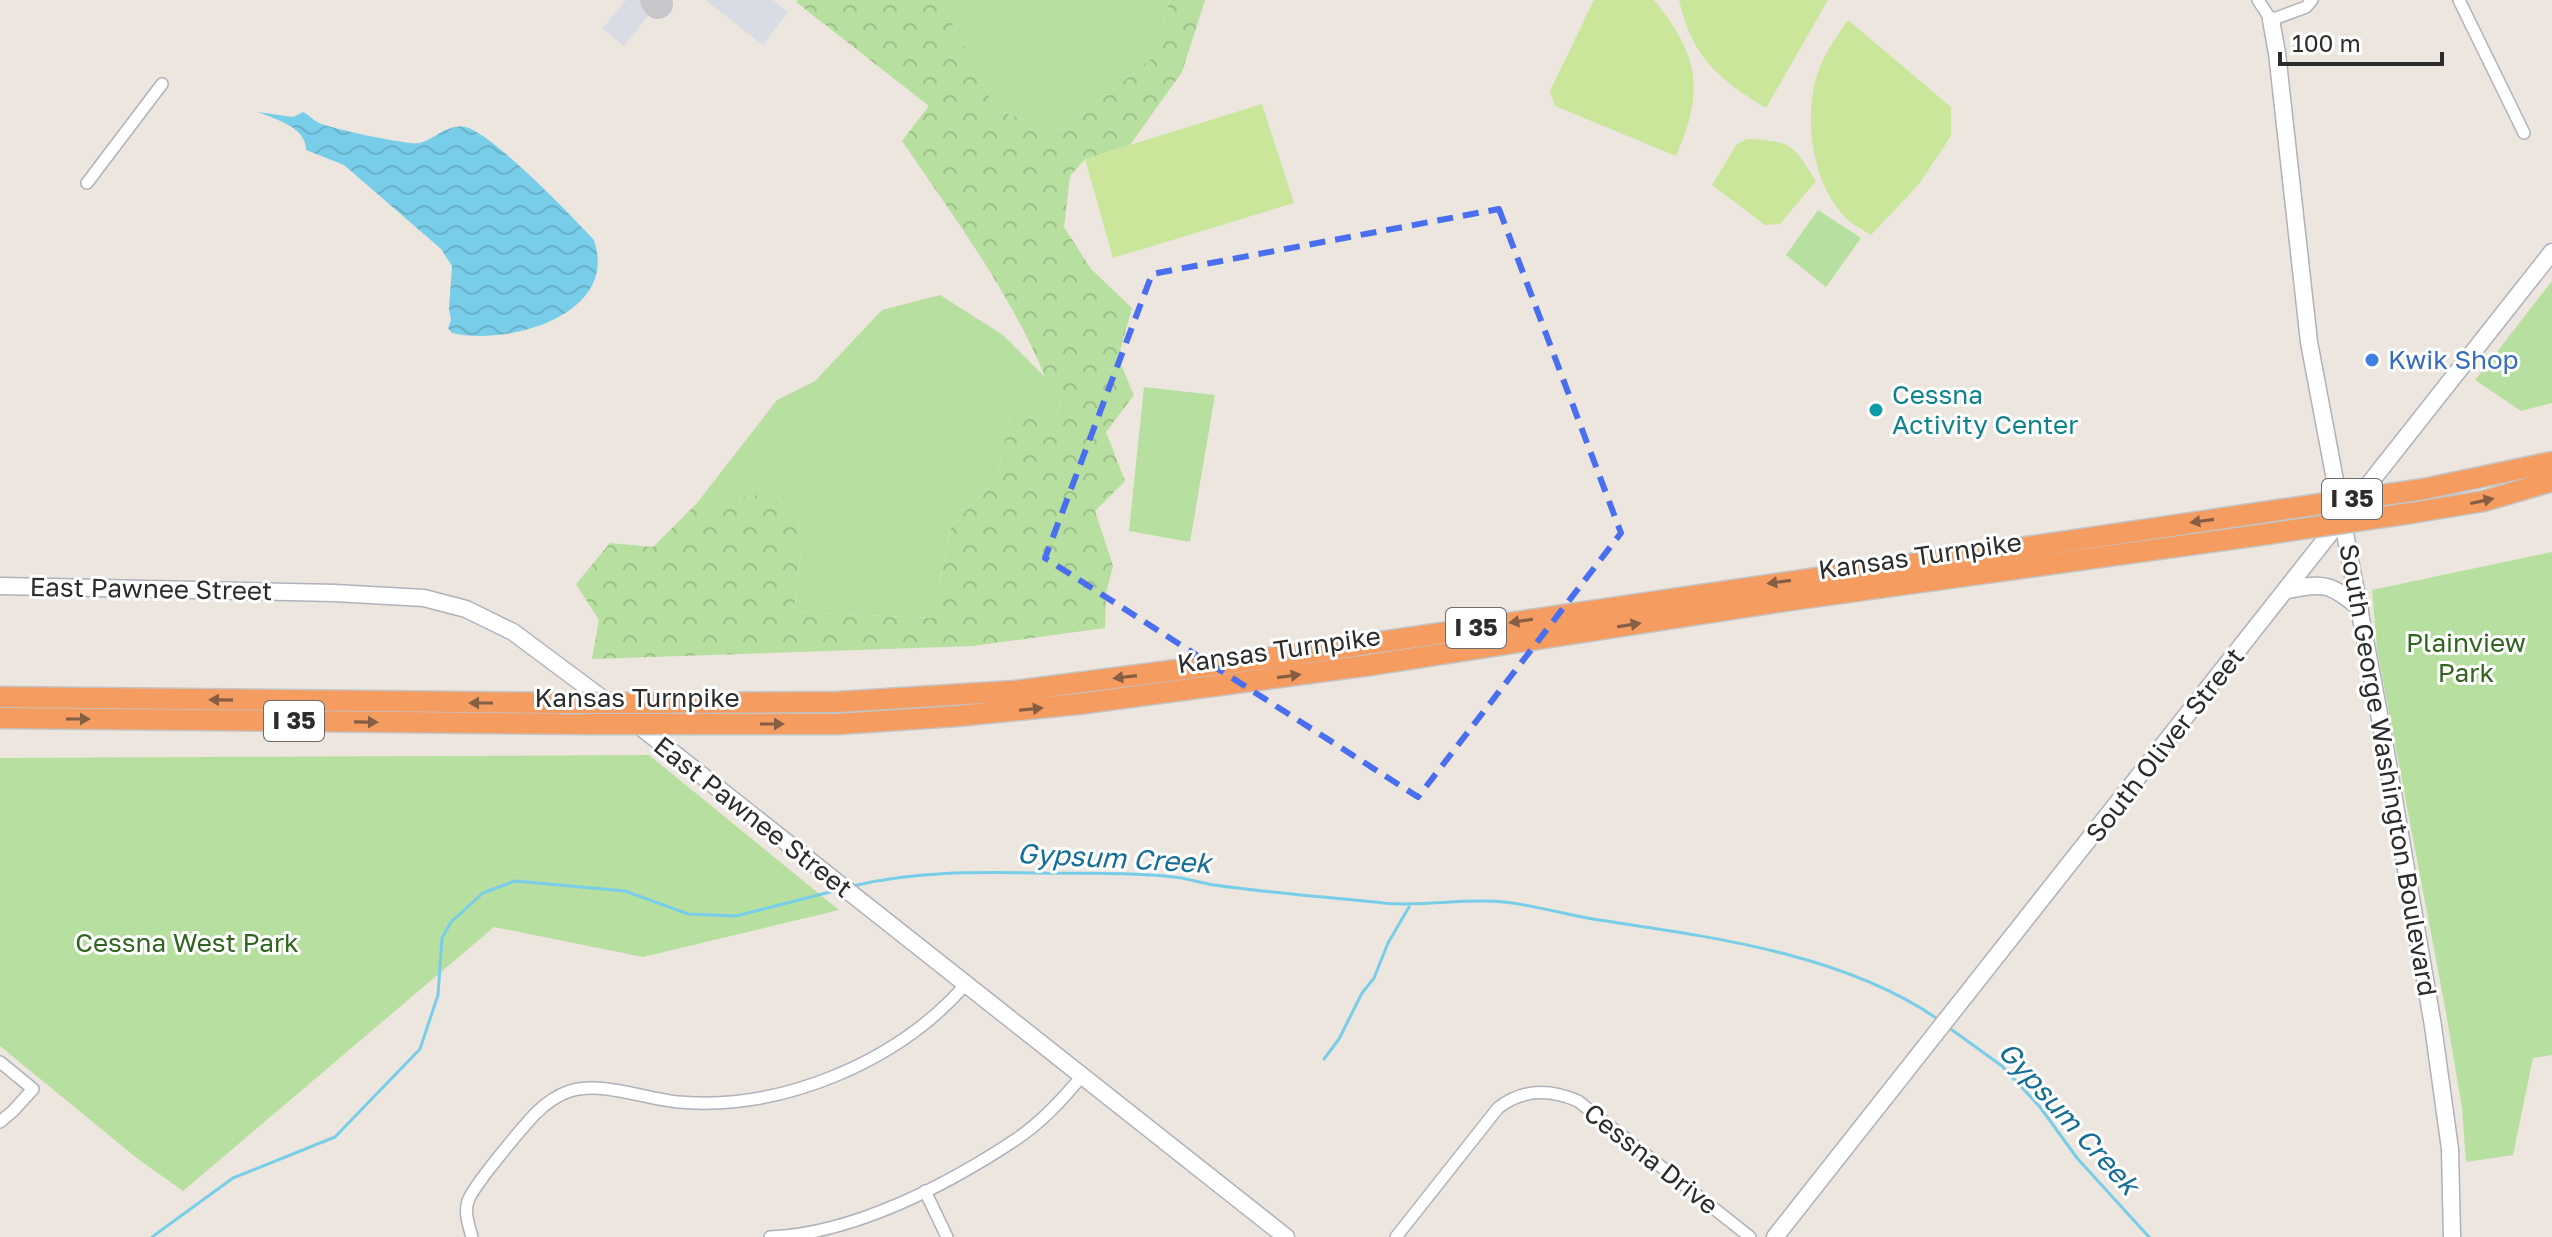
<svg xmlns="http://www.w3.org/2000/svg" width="2552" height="1237" font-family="'Golos Text',sans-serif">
<defs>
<pattern id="forest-crowns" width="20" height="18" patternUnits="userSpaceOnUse" patternTransform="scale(2)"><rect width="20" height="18" fill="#b7df9f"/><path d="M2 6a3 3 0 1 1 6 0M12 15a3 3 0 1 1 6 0" fill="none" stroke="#9ec089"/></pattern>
<pattern id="water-waves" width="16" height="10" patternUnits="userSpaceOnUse" patternTransform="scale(2)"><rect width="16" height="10" fill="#78cee8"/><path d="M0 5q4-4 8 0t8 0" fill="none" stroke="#68b1c7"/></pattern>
</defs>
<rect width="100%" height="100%" fill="#ece6df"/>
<path fill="#dadce5" d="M626,0H661L624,46L602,29Z
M705,0H773L788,12L763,45Z"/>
<path fill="#b7df9f" d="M940,0H1170L1153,57L1063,131L997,111Z
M1818,210L1861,238L1826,287L1786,255Z
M2552,281V403L2521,411L2475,380Z
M940,295L1003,335L1048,380L1059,416L1010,415L997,479L951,526L933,618L794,612L803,533L781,493L697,503L777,400L815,381L882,310Z
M1144,387L1215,395L1190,542L1129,531Z
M2552,552V1055L2533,1058L2513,1155L2466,1162L2462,1108L2445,1007L2377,649L2372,590Z
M649,755L839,910L643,957L494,927L183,1191L138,1159L0,1046V758Z"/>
<path fill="url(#forest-crowns)" d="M798,0H940L997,111L1063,131L1153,57L1170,0H1205L1182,72L1130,145L1085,159L1070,176L1064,227L1091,269L1132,308L1118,358L1134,395L1106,432L1125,481L1095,511L1113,566L1106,593L1105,628L973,646L592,659L599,620L576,584L610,543L653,547L697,503L781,492L803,533L794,612L933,618L951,526L997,479L1010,415H1059C1028,316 960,226 902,141L929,106L796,2Z"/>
<path fill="#c9e69b" d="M1594,0H1654C1699,55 1705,90 1676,156L1555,106L1550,91Z
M1679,0H1828L1766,108C1718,79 1692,57 1679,0Z
M1848,20L1951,107V136L1919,184L1871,235C1861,229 1850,223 1842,214C1809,176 1802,106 1822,62C1829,47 1839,33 1848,20Z
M1262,104L1294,203L1113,258L1085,159Z
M1747,139C1793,142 1791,142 1816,181L1780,224L1765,225L1712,185L1737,144Z"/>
<path fill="url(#water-waves)" d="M258,112L293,117L303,112C309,115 313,120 319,123C329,128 411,146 420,143C437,138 447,124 465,127C490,131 574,218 594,240C620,316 506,346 452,333L448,328L451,320L449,309L452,266L441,249L344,165L306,150C306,127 277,120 258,112Z"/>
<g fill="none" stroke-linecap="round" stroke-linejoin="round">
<path stroke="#78cee8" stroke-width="3" d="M853,886C915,871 976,872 1040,873C1084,874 1129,872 1173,877C1187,878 1200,883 1214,885C1270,893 1327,897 1383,903C1423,907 1463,898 1504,902C1533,905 1563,914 1593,919C1705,936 1844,953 1939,1020
M1948,1027L2002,1066L2040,1107L2077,1158L2149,1237
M1324,1059L1339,1039L1362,993L1374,978L1388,943L1409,907
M152,1237L233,1178L335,1137L420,1049L438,995L442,938L451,922L483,893L515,881L625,891L688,914L736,916L838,890"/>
<path stroke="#c7c6ca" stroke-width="30" d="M655,0L658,4"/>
<defs>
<path id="street" d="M2258,0L2271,20
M2459,0L2524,133
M2271,20L2306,7L2312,0
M87,183L162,84
M0,1062L33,1089L13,1111L0,1122
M925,1191L947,1237
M472,1237C469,1226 464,1213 468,1201C473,1186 522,1128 535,1114C544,1105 557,1095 570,1091C603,1081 644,1099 678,1102C782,1111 898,1062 966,984
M770,1237C853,1234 947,1185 1015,1140C1041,1123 1062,1100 1082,1076
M1396,1237L1498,1108C1523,1088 1550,1089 1578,1101L1750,1237"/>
<path id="secondary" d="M2271,20L2277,53L2309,342L2383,735L2433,1026L2450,1149L2452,1237
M0,586L335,593L424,598L466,609L513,632L611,705
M2288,590C2324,582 2331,584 2360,608
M633,721L1286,1237
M1775,1237L2552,252"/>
<path id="highway" d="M2424,489L2552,462
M2411,513L2484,501L2552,481
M0,697L559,703
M668,703L838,702L1014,691L1292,655L2279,510
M0,718L589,724
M694,724H838L957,716L1078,704L1370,665L1791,600L2267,534"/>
</defs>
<use href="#street" stroke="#afb1bb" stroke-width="14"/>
<use href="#secondary" stroke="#afb1bb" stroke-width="19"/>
<use href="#highway" stroke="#c4c4c4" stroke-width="23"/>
<use href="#street" stroke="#fff" stroke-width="11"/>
<use href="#secondary" stroke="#fff" stroke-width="16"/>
<use href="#highway" stroke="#f59c61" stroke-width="20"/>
<defs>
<path id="highway-bridge" d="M2279,510L2424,489
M2267,534L2411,513
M559,703H668
M589,724H694"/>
</defs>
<use href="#highway-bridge" stroke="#c4c4c4" stroke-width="23" stroke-linecap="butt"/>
<use href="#highway-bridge" stroke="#f59c61" stroke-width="20"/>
</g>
<defs><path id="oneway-solid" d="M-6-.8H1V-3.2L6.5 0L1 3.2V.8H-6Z" transform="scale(2)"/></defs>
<g fill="#865e44">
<use href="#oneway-solid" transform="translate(2482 501) rotate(-12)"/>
<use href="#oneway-solid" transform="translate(2202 521) rotate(172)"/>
<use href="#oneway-solid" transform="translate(1779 582) rotate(172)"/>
<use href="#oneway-solid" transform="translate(1521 621) rotate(171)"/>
<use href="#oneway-solid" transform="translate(1629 625) rotate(-9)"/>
<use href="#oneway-solid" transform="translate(1289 676) rotate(-8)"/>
<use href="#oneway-solid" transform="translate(1125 677) rotate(173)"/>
<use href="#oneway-solid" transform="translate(221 700) rotate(-179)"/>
<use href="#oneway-solid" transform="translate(481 703) rotate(-180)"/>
<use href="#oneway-solid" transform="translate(1031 709) rotate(-6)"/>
<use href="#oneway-solid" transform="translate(78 719)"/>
<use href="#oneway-solid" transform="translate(366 722) rotate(1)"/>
<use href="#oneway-solid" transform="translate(772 724)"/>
</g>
<path fill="none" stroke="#496eef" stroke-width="6" stroke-dasharray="16 10" stroke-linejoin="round" d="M1499,209L1621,533L1418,797L1045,558L1152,274Z"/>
<circle fill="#3f7fe0" stroke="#fff" stroke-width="3" cx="2372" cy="360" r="8"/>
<circle fill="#0f9aa8" stroke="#fff" stroke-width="3" cx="1876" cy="410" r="8"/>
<g text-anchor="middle" stroke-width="6" stroke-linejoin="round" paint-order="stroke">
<g fill="#fff" stroke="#6b6b6b" stroke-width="2">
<rect x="2322" y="479" width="60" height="40" rx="6"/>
<rect x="1446" y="608" width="60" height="40" rx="6"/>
<rect x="264" y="701" width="60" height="40" rx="6"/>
</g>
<g font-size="24" font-weight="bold" fill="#2c2c2c">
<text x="2352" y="507">I 35</text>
<text x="1476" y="636">I 35</text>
<text x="294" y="729">I 35</text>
</g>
<g font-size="26" fill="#366cbe" stroke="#fff" text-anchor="start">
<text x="2388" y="369">Kwik Shop</text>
</g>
<g font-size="26" fill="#0d838f" stroke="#fff" text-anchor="start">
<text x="1892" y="404">Cessna<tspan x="1892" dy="30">Activity Center</tspan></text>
</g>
<g font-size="26" fill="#2c2c2c" stroke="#fff">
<text transform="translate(1920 556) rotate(-8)" y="9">Kansas Turnpike</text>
<text transform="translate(151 589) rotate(1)" y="9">East Pawnee Street</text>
<text transform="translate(1279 650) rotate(-8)" y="9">Kansas Turnpike</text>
<text x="637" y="707">Kansas Turnpike</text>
<text transform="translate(2165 745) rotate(-52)" y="9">South Oliver Street</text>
<text transform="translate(2388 770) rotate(80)" y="9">South George Washington Boulevard</text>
<text transform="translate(753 817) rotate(38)" y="9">East Pawnee Street</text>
<text transform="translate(1651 1159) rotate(38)" y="9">Cessna Drive</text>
</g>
<g font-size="26" fill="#30651f" stroke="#fff">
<text x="2466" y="652">Plainview<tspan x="2466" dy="30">Park</tspan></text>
<text x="187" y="952">Cessna West Park</text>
</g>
<g font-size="28" font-style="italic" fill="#156e96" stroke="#fff">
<text transform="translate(1114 858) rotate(3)" y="10">Gypsum Creek</text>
<text transform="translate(2069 1118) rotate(48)" y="10">Gypsum Creek</text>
</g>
</g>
<path d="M2280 52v12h162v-12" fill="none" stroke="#2c2c2c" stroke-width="4"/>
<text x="2292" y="52" font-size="24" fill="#2c2c2c" stroke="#ffffff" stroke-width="6" paint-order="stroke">100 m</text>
</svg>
